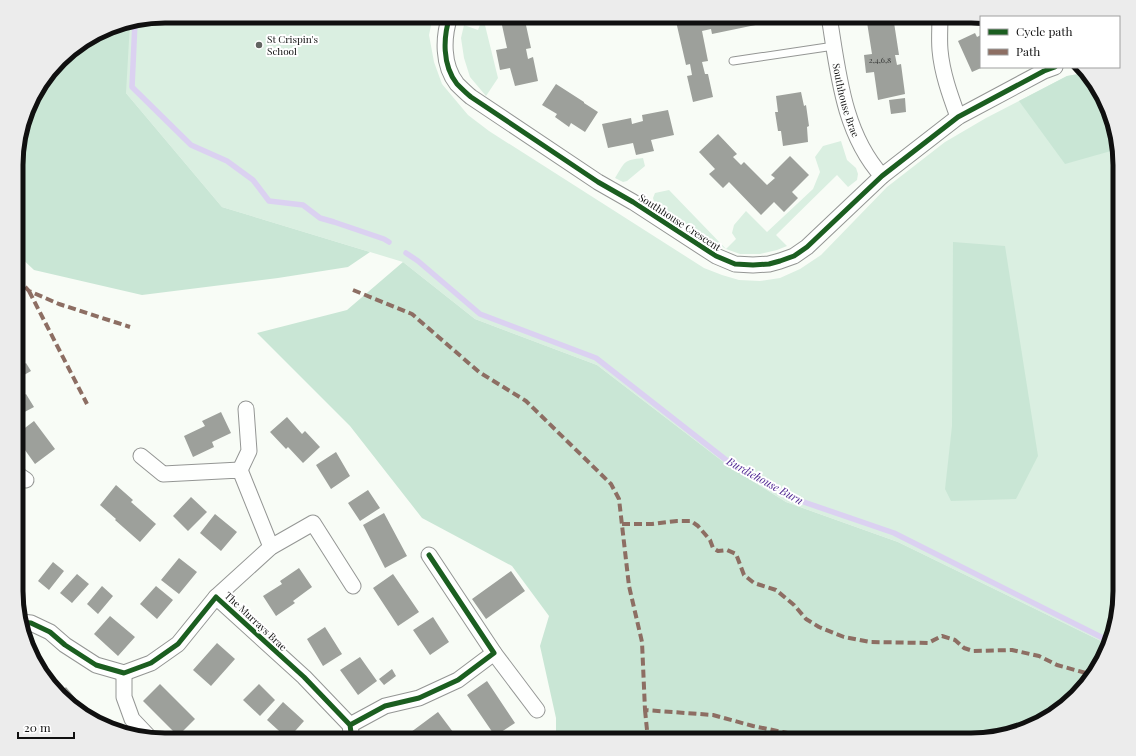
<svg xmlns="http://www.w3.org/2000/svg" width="1136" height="756" font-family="'Playfair Display',serif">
<rect width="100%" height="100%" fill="#f8fcf6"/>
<path fill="#daefe1" d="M165,16H433L429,35L434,62L442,84L468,115L489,131L704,268L722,275L739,280L760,281L780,278L800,269L821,255L887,187L945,142L986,118L1067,76L1084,73L1100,91L1120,155V601L1112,639L1109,645L898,542L786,502L730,467L597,365L475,319L403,262L222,207L126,93L115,26Z
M483,17L498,78L486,96L470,77L464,58L461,38L464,25L478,30Z
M841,141L847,160L856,168L858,174L857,180L848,187L837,175L776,235L787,246L777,250L760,254H740L726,249L655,205L653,198L655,193L669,190L726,249L736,239L732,233L734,225L746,211L767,232L813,189L820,172L815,157L823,146Z
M643,158L645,166L627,181L623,182L615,178C625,162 623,160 643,158Z"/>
<path fill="#c9e6d5" d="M130,23L126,93L222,207L370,252L348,267L278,278L142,295L34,270L17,254V146L31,99L67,53L108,27Z
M1084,73L1100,91L1118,149L1065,164L1019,101L1067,76Z
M953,242L1005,246L1038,456L1016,499L951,501L945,489L952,426Z
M403,262L475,319L597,365L730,467L786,502L898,542L1109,645L1095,674L1045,720L981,740H556V718L540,646L549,616L512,566L422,518L350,426L257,333L347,310Z"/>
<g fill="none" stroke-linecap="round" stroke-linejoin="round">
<path stroke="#dbd1f1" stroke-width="5.5" d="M135,22L132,87L191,145L227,161L253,180L269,201L303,205L320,218L334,222L384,239L389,242
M406,253L418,261L480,314L596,358L730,463L795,499L894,533L1111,642"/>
</g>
<path fill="#9da09b" d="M500,16H524L531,48L526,49L528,59L533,57L538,81L515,86L510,68L500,70L496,50L507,48Z
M532,16H551V17L533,20Z
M678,16H763L765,23L712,34L711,29L702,31L708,61L702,62L705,74H708L713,97L693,102L687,76L692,75L690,64L686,65L675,17Z
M774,16H795V17L775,21Z
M866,16H893L899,55H895L897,65L901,64L905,94L878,100L874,72L866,73L864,55L872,54Z
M975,33L977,37L981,35V68L972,72L958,41Z
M556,84L584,102V103L598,112L585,132L571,123L569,127L555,117L557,114L542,105Z
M801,92L804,106L806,105L809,126L807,127L808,142L783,146L781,131H778L775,112H778L776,96Z
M905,98L906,112L891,114L889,100Z
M668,110L674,135L651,140L654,151L636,155L633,143L608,148L602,124L631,118L632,124L643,121L642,115Z
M718,134L737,154L733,157L741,165L744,162L767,185L775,178L771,175L790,156L809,175L792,192L798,198L784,212L774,202L761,215L729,182L723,188L709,174L715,169L699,152Z
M26,363L31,371L17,379V369Z
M17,390L21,397L26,394L34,407L17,416Z
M221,412L231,433L212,442L214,447L193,457L184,436L205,426L202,421Z
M287,417L302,434L305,431L320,447L303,463L288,447L286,449L270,432Z
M34,421L55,449L35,464L17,439V434Z
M336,452L350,476L331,489L316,465Z
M116,485L133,500L131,502L156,524L140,542L115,520L116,519L100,505Z
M368,490L380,508L360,521L348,503Z
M191,497L207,512L188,531L173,516Z
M384,513L407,556L385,568L363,525Z
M215,514L237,532L221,551L200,533Z
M179,558L197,572L179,594L161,580Z
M53,562L64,571L49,590L38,581Z
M299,568L312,587L293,601L295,603L276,616L263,596L282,584L280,581Z
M511,571L525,591L486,619L472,599Z
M77,574L89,584L72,603L60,593Z
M393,574L419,612L398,626L373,588Z
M102,586L113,596L98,614L87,604Z
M156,586L173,600L157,619L140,604Z
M110,616L135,637L118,656L94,634Z
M433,617L449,642L430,655L413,630Z
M325,627L342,654L323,666L307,639Z
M217,643L235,659L211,686L193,670Z
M360,657L377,681L358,695L340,670Z
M35,661L47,665L44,674L36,666Z
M392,669L396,676L384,685L379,679Z
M487,681L515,723L495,736L467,695Z
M160,684L195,719L178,736L143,701Z
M259,684L275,700L260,716L243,700Z
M66,687L76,699L71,703L61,692Z
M283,702L304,721L288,739L267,720Z
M438,712L453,732L441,740H404L403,738Z"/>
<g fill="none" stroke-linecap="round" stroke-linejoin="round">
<defs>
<path id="lane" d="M733,61L834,46"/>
<g id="street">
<path d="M450,16C443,37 442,65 457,84C461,88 466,93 471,97L598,182L633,202L716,256L735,264L753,265L769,264L780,261L794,256L807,247L882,176L958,117L1044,71L1055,67"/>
<path id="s1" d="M829,16C838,71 843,133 882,176"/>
<path d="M940,16C940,27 939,39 940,50C942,73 950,95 958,117"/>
<path d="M141,456L163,474L240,470L271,547"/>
<path d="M240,470L249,451L246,409"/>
<path d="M17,474L26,480"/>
<path d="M216,597L271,547L313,523L353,586"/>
<path d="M21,622L31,623L50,632L65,645L96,665L124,673L151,663L178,644L216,597L304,677L350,725L352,740"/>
<path d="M494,653L537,710"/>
<path d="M124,673V697L132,719L150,738"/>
<path d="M350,725L385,706L419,698L458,680L494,653L429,555"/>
</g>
</defs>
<use href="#lane" stroke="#949694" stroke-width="9"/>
<use href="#street" stroke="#949694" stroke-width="17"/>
<use href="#lane" stroke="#fefffe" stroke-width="7"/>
<use href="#street" stroke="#fefffe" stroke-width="15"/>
<path stroke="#8d6e63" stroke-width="4" stroke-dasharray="8 4" stroke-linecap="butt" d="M17,278L29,291L59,304L130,327
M353,290L412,314L479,372L526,401L611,484L619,499L629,586L642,642L645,710L713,715L753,726L822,740
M29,291L87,404
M622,524H652L677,521H691L698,526L710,540L713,548L718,551L727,550L736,554L744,575L754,583L776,590L794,605L806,619L819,627L844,637L870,642L928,643L942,636L955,640L964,648L973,651L1012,650L1039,656L1057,665L1093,675
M645,710L648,740"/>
<defs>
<path id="cycleway" d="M450,16C443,37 442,65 457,84C461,88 466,93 471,97L598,182L633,202L716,256L735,264L753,265L769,264L780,261L794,256L807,247L882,176L958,117L1044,71L1055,67
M21,622L31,623L50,632L65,645L96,665L124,673L151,663L178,644L216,597L304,677L350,725L352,740
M350,725L385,706L419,698L458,680L494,653L429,555"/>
</defs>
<use href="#cycleway" stroke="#fff" stroke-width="8"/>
<use href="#cycleway" stroke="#1b5e20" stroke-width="5"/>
</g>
<circle fill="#616360" stroke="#fff" stroke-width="1.5" cx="259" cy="45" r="4"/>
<g text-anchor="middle" stroke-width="4" stroke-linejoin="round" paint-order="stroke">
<g font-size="8" fill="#333433">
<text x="880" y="63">2,4,6,8</text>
</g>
<g font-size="10" fill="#101010" stroke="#fff" text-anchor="start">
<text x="267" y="43">St Crispin's<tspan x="267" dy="12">School</tspan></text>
</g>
<g font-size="10" fill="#101010" stroke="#fff">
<text dy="4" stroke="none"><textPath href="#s1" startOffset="86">Southhouse Brae</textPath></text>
<text transform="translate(680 222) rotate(33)" y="4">Southhouse Crescent</text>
<text transform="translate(256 621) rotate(43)" y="4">The Murrays Brae</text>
</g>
<g font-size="11" font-style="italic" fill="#502893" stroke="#fff">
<text transform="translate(765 481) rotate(29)" y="4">Burdiehouse Burn</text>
</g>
</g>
<path d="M0 0H1136V756H0ZM165 23H971A142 142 0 0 1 1113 165V591A142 142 0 0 1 971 733H165A142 142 0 0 1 23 591V165A142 142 0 0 1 165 23Z" fill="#ececec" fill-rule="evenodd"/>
<path fill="none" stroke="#101010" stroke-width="5" d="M165 23H971A142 142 0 0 1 1113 165V591A142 142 0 0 1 971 733H165A142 142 0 0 1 23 591V165A142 142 0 0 1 165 23Z"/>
<rect x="980" y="16" width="140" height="52" fill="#ffffff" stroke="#9f9f9f"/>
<rect x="988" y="29" width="20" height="6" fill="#1b5e20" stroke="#9f9f9f"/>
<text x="1016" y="36" font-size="12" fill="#101010">Cycle path</text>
<rect x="988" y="49" width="20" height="6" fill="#8d6e63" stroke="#9f9f9f"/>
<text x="1016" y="56" font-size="12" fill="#101010">Path</text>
<path d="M18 732v6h56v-6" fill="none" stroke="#101010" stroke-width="2"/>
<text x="24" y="732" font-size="12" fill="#101010" stroke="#ffffff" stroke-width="3" paint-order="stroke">20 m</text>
</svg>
